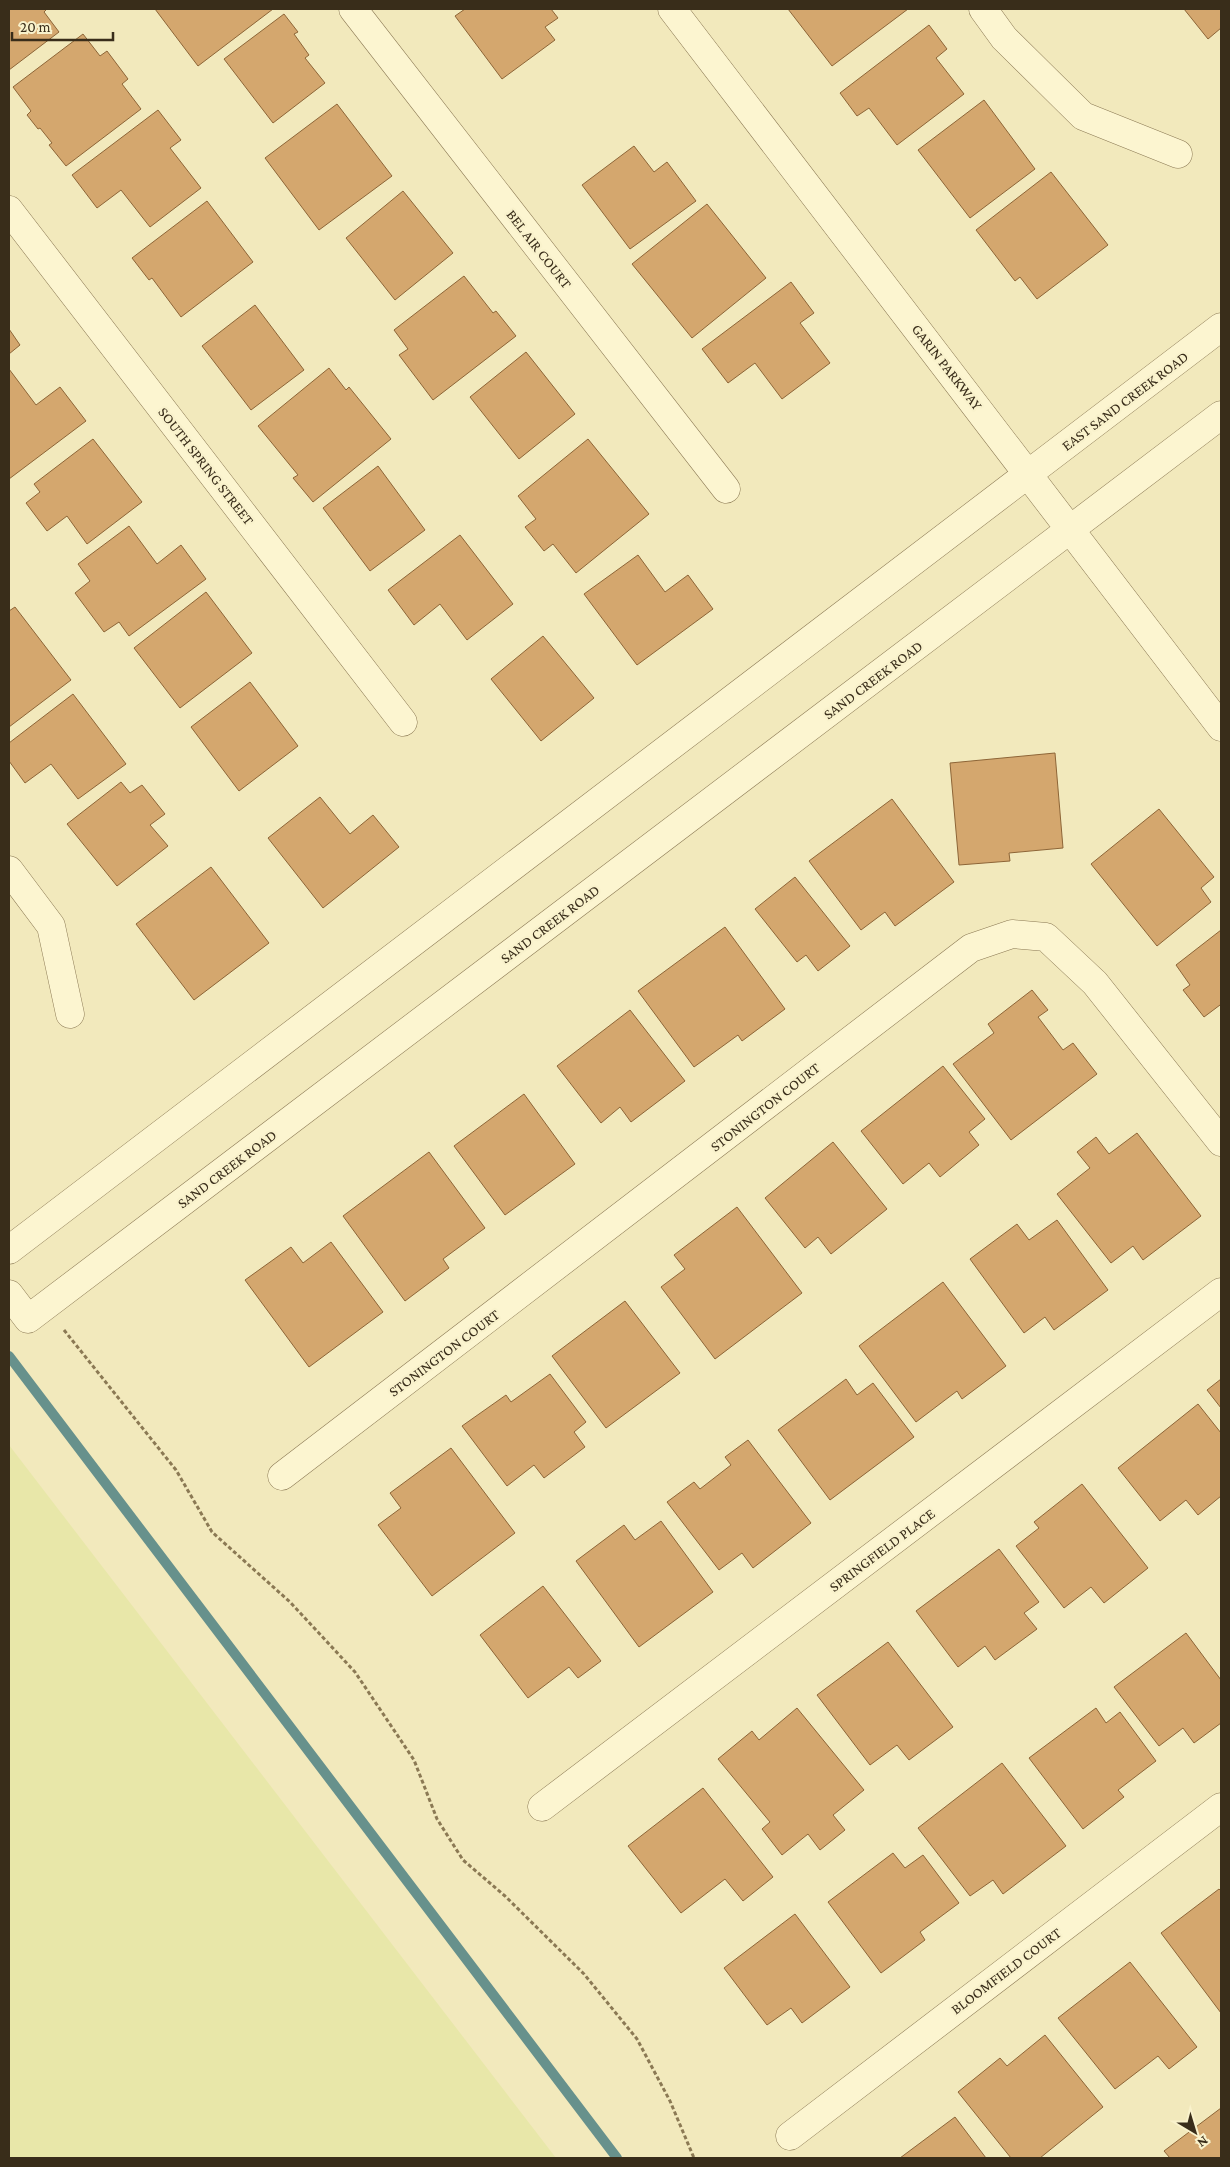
<svg xmlns="http://www.w3.org/2000/svg" width="1230" height="2167" font-family="'Crimson Pro',serif">
<rect width="100%" height="100%" fill="#f2e9bc"/>
<path fill="#e8e7a9" d="M9,1445L556,2158H9Z"/>
<g fill="none" stroke-linecap="round" stroke-linejoin="round">
<path stroke="#67918c" stroke-width="10" d="M9,1356L617,2158"/>
</g>
<path fill="#d4a76e" stroke="#8d6537" d="M9,9H47L44,12L59,32L9,70Z
M155,9H273L198,66Z
M465,9H551L558,18L545,27L555,40L502,79L455,16Z
M788,9H908L832,66Z
M1184,9H1221V28L1208,39Z
M284,14L298,32L294,34L309,55L305,58L325,83L273,123L224,59Z
M929,25L947,49L936,58L964,94L897,145L869,108L857,116L840,93Z
M83,34L100,56L107,51L128,79L122,84L141,109L66,166L49,145L52,143L40,128L38,129L27,115L31,111L13,87Z
M984,100L1035,169L970,218L918,150Z
M337,104L392,176L319,230L265,158Z
M158,110L181,140L170,148L201,188L150,227L121,190L97,208L72,175Z
M634,146L654,172L667,162L696,201L630,249L582,185Z
M1051,172L1108,245L1037,299L1020,277L1015,281L976,230Z
M403,191L453,253L395,300L346,238Z
M207,201L253,262L181,317L152,278L149,280L132,258Z
M707,204L766,278L692,338L632,264Z
M464,276L493,313L496,311L516,336L433,400L399,355L408,349L394,330Z
M791,282L814,313L800,323L830,363L782,399L755,363L728,383L702,349Z
M255,305L304,370L251,410L202,346Z
M9,329L20,345L9,354Z
M526,352L575,414L519,459L470,397Z
M329,368L346,390L349,387L391,439L313,502L293,478L298,475L258,426Z
M9,369L36,405L60,387L86,421L9,479Z
M93,439L142,502L87,544L67,516L47,531L26,503L40,492L34,484Z
M588,439L649,514L576,573L553,544L544,551L525,527L536,519L518,496Z
M378,466L425,530L370,571L323,508Z
M129,526L157,564L181,545L206,579L129,636L119,622L104,632L75,593L90,581L78,564Z
M460,535L513,604L467,640L440,604L414,625L388,590Z
M638,555L665,592L688,575L713,609L637,665L584,594Z
M206,592L252,653L180,708L134,648Z
M15,607L71,680L9,727V611Z
M543,636L594,698L541,741L491,679Z
M250,682L298,746L239,791L191,727Z
M73,694L126,764L78,799L51,764L25,783L9,761V743Z
M1055,753L1063,848L1009,853L1010,861L959,865L950,763Z
M121,782L130,793L142,785L165,814L150,825L168,846L117,886L67,824Z
M320,797L350,834L373,815L399,847L323,908L268,838Z
M892,799L954,882L895,926L885,912L861,930L809,861Z
M1159,809L1214,877L1201,888L1211,902L1157,946L1091,864Z
M211,867L269,943L194,1000L136,924Z
M795,877L850,946L818,971L806,955L797,962L755,909Z
M725,927L785,1009L742,1041L738,1035L694,1067L638,991Z
M1221,930V1007L1220,1005L1204,1017L1183,990L1190,985L1176,965Z
M1032,990L1048,1010L1038,1017L1063,1050L1073,1043L1097,1074L1011,1140L953,1064L994,1033L988,1024Z
M630,1010L685,1081L631,1122L620,1107L601,1123L557,1066Z
M943,1066L985,1119L969,1132L979,1145L940,1177L929,1163L903,1184L861,1131Z
M524,1094L575,1164L505,1215L454,1146Z
M1137,1133L1201,1216L1143,1260L1133,1246L1111,1263L1057,1194L1090,1168L1077,1152L1096,1137L1109,1154Z
M833,1142L887,1209L831,1254L818,1237L805,1248L765,1198Z
M429,1152L485,1228L443,1259L449,1268L405,1301L343,1216Z
M737,1207L802,1293L715,1359L661,1287L685,1269L674,1255Z
M1057,1220L1108,1290L1054,1330L1045,1317L1024,1333L970,1259L1017,1224L1029,1240Z
M331,1242L383,1312L309,1367L245,1280L291,1247L303,1263Z
M943,1282L1006,1366L962,1399L957,1391L916,1422L859,1346Z
M625,1301L680,1373L606,1428L552,1356Z
M550,1374L586,1422L574,1432L585,1447L544,1478L534,1465L507,1486L462,1426L506,1395L511,1402Z
M846,1379L857,1395L873,1383L914,1437L830,1500L778,1430Z
M1221,1379V1408L1207,1390Z
M1198,1404L1221,1433V1496L1198,1515L1186,1500L1160,1521L1118,1468Z
M748,1440L811,1523L753,1568L742,1553L719,1570L667,1502L694,1482L700,1489L731,1465L725,1457Z
M451,1448L515,1533L432,1596L378,1525L401,1508L390,1493Z
M1082,1484L1148,1568L1104,1603L1091,1587L1064,1608L1016,1546L1039,1528L1034,1522Z
M661,1521L713,1592L639,1647L576,1561L624,1525L635,1540Z
M999,1549L1039,1602L1024,1613L1037,1629L995,1660L985,1646L958,1667L916,1611Z
M543,1586L601,1661L578,1678L569,1667L528,1698L480,1635Z
M1186,1633L1221,1680V1723L1194,1743L1183,1728L1159,1746L1114,1687Z
M888,1642L953,1727L909,1760L897,1745L870,1765L817,1695Z
M797,1708L864,1790L833,1815L845,1830L820,1850L808,1834L782,1855L762,1829L770,1822L718,1759L752,1731L759,1740Z
M1096,1708L1106,1723L1120,1712L1156,1761L1118,1790L1124,1797L1083,1829L1029,1758Z
M1002,1763L1066,1846L1003,1894L993,1880L970,1896L918,1828Z
M703,1788L773,1877L743,1901L725,1879L681,1913L628,1846Z
M893,1853L905,1868L923,1855L959,1903L920,1932L925,1940L881,1973L828,1902Z
M1219,1889L1221,1891V2013L1161,1933Z
M795,1914L850,1987L802,2023L791,2008L767,2025L724,1968Z
M1130,1962L1197,2047L1169,2069L1158,2056L1115,2089L1058,2018Z
M1045,2035L1103,2107L1040,2158H1011L958,2092L1000,2058L1007,2066Z
M1221,2108V2158H1170L1164,2151Z
M955,2117L986,2158H900Z"/>
<g fill="none" stroke-linecap="round" stroke-linejoin="round">
<defs>
<path id="minor" d="M353,9L726,489
M672,9L1221,727
M983,9L1004,38L1083,116L1178,154
M9,210L403,722
M9,870L51,926L70,1014
M9,1250L1221,327
M9,1294L28,1319L1221,415
M282,1476L971,948L1012,934L1046,937L1095,983L1221,1142
M542,1807L1221,1292
M790,2136L1221,1807"/>
</defs>
<use href="#minor" stroke="#8b7954" stroke-width="29"/>
<path stroke="#8b7954" stroke-width="3" stroke-dasharray="4 2.5" stroke-linecap="butt" d="M64,1330L176,1470L212,1532L290,1602L355,1672L414,1760L437,1819L463,1860L505,1896L584,1974L637,2039L670,2101L694,2158"/>
<use href="#minor" stroke="#fcf5d0" stroke-width="28"/>
</g>
<g text-anchor="middle" stroke-width="4.5" stroke-linejoin="round" paint-order="stroke">
<g font-size="15" fill="#392d1a" stroke="#f9f2cc">
<text transform="translate(539 249) rotate(52)" y="5">BEL AIR COURT</text>
<text transform="translate(947 367) rotate(52)" y="5">GARIN PARKWAY</text>
<text transform="translate(1125 401) rotate(-37)" y="5">EAST SAND CREEK ROAD</text>
<text transform="translate(206 466) rotate(52)" y="5">SOUTH SPRING STREET</text>
<text transform="translate(873 680) rotate(-37)" y="5">SAND CREEK ROAD</text>
<text transform="translate(550 924) rotate(-37)" y="5">SAND CREEK ROAD</text>
<text transform="translate(765 1107) rotate(-38)" y="5">STONINGTON COURT</text>
<text transform="translate(227 1169) rotate(-37)" y="5">SAND CREEK ROAD</text>
<text transform="translate(444 1353) rotate(-37)" y="5">STONINGTON COURT</text>
<text transform="translate(882 1550) rotate(-37)" y="5">SPRINGFIELD PLACE</text>
<text transform="translate(1006 1971) rotate(-37)" y="5">BLOOMFIELD COURT</text>
</g>
</g>
<rect width="1230" height="2167" fill="none" stroke="#392d1a" stroke-width="20"/>
<g transform="translate(1195 2132) rotate(142)" stroke="#f9f2cc" stroke-width="4" paint-order="stroke">
<path d="M0-4L9 19L0 12L-9 19Z" fill="#392d1a"/>
<text y="-8" font-size="14" font-weight="bold" text-anchor="middle" fill="#392d1a">N</text>
</g>
<path d="M12 32v8h101v-8" fill="none" stroke="#392d1a" stroke-width="2.5"/>
<text x="20" y="32" font-size="15" fill="#392d1a" stroke="#f9f2cc" stroke-width="4" paint-order="stroke">20 m</text>
</svg>
